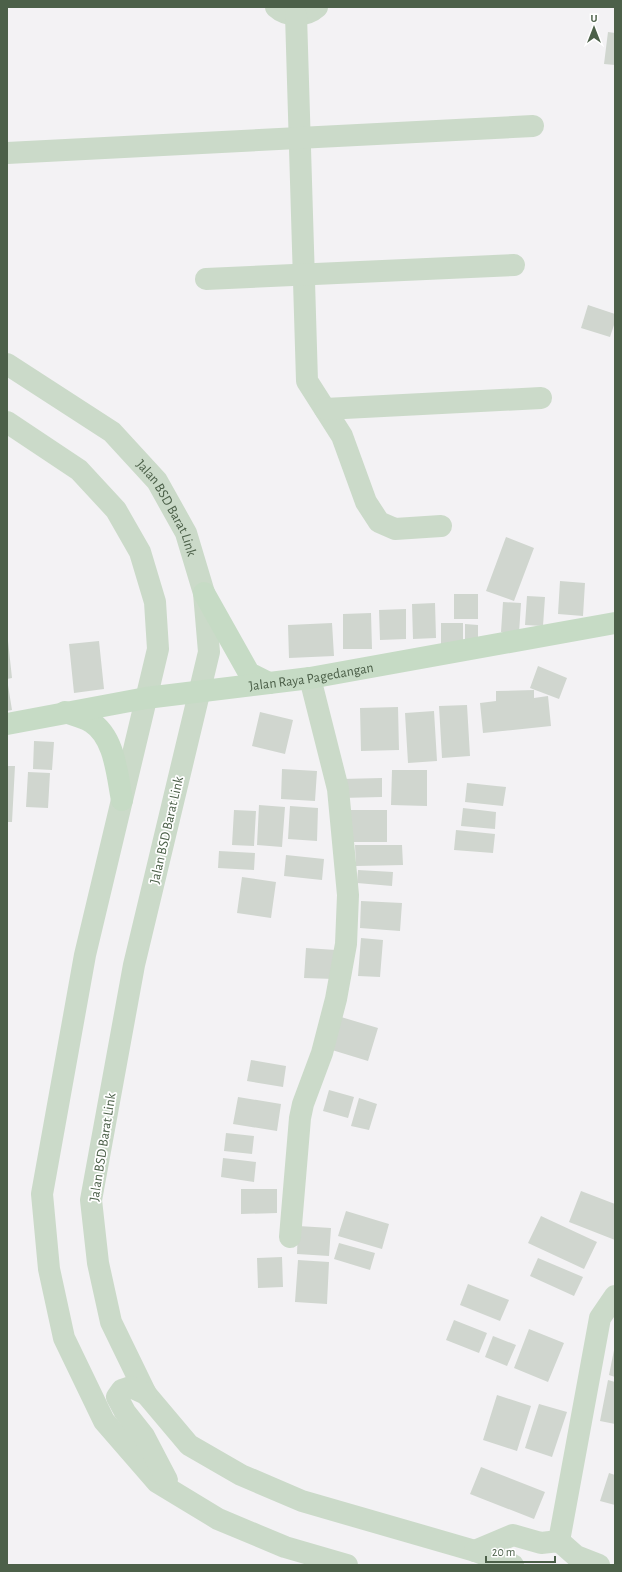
<svg xmlns="http://www.w3.org/2000/svg" width="622" height="1572" font-family="'Alegreya Sans',sans-serif">
<rect width="100%" height="100%" fill="#f3f2f4"/>
<path fill="#d0d6cf" d="M608,32L615,33V65L604,64Z
M588,305L615,314V322L610,337L581,328Z
M506,537L534,548L514,601L486,591Z
M560,581L585,583L583,616L558,614Z
M454,594H478V619H454Z
M527,596L545,597L543,626L525,625Z
M503,602L521,603L519,633L501,632Z
M435,603L436,638L413,639L412,604Z
M406,609V639L380,640L379,610Z
M371,613L372,649H343V614Z
M332,623L334,656L289,658L288,625Z
M441,623H463V645H441Z
M465,624L478,625V639H465Z
M8,641L12,678L7,679V642Z
M99,641L104,689L74,693L69,644Z
M538,666L567,678L559,699L530,688Z
M7,679L12,710L7,711Z
M534,690V698L548,696L551,726L483,733L480,703L496,701V691Z
M467,705L470,756L442,758L439,706Z
M398,707L399,750L361,751L360,708Z
M434,711L437,761L408,763L405,713Z
M260,712L293,720L285,754L252,746Z
M34,741L54,742L52,770L33,769Z
M7,766H15L12,822H7Z
M282,769L317,771L315,801L281,799Z
M392,770H427V806L391,805Z
M28,772L50,773L48,808L26,807Z
M382,778V797L341,798V779Z
M467,783L506,787L503,806L465,802Z
M259,805L285,807L282,847L257,845Z
M290,806L318,808L317,841L288,839Z
M463,808L496,812L495,829L461,826Z
M234,810L256,811L254,846L232,845Z
M351,810H387V842H351Z
M456,830L495,834L493,853L454,850Z
M355,845H402L403,865L356,866Z
M219,851L255,853L254,870L218,868Z
M286,855L324,859L322,880L284,876Z
M358,870L393,872L392,886L357,883Z
M242,877L276,882L271,918L237,913Z
M361,901L402,903L400,931L360,928Z
M361,938L383,940L380,977L358,976Z
M306,948L336,950L334,979L304,978Z
M341,1017L378,1028L368,1061L332,1050Z
M251,1060L286,1066L283,1087L247,1081Z
M329,1090L354,1097L348,1118L323,1111Z
M238,1097L281,1104L277,1131L233,1124Z
M359,1098L377,1104L369,1130L351,1126Z
M226,1133L254,1136L252,1154L224,1151Z
M223,1158L256,1162L254,1182L221,1177Z
M241,1189H277V1213L241,1214Z
M581,1191L615,1204V1240L569,1222Z
M346,1211L389,1224L382,1249L338,1236Z
M541,1216L597,1242L584,1269L528,1243Z
M298,1226L331,1228L329,1256L297,1254Z
M339,1243L375,1253L370,1270L334,1259Z
M282,1257L283,1287L258,1288L257,1258Z
M538,1258L583,1277L574,1296L530,1276Z
M298,1260L329,1262L327,1304L295,1302Z
M468,1284L509,1300L500,1321L460,1305Z
M454,1320L487,1333L479,1353L446,1340Z
M529,1329L564,1343L548,1382L514,1368Z
M493,1336L516,1345L507,1366L485,1357Z
M614,1350H615V1377L609,1375Z
M608,1380L615,1382V1424L600,1421Z
M497,1395L531,1406L517,1451L483,1440Z
M539,1404L567,1412L552,1457L525,1448Z
M481,1467L545,1492L534,1519L470,1494Z
M609,1473L615,1475V1505L600,1501Z"/>
<g fill="none" stroke-linecap="round" stroke-linejoin="round">
<g stroke="#cbdac9" stroke-width="22">
<path d="M276,7C287,17 306,17 317,7"/>
<path d="M296,15L307,381L342,436L366,502L379,522L395,529L441,526"/>
<path d="M7,153L533,126"/>
<path d="M206,279L514,265"/>
<path id="s1" d="M7,364L112,432L157,481L186,533L204,593L209,652L134,965L91,1200L98,1263L111,1322L146,1394L189,1445L241,1475L302,1501L475,1551L513,1565"/>
<path d="M325,409L541,398"/>
<path d="M7,422L79,470L116,510L140,552L155,602L158,649L85,955L42,1194L49,1269L64,1338L104,1421L157,1482L218,1519L285,1547L347,1565"/>
<path d="M290,1237L300,1118L303,1104L322,1053L336,999L346,944L348,895L338,789L310,678"/>
<path d="M146,1394L131,1387L122,1390L117,1397L125,1412L144,1436L167,1480"/>
<path d="M559,1541L600,1318L615,1296"/>
<path d="M475,1551L513,1535L541,1543L559,1541L576,1556L599,1565"/>
</g>
<g stroke="#c6dbc5" stroke-width="22">
<path d="M204,593L249,673L269,683"/>
<path d="M65,712C73,715 84,717 91,722C115,737 117,775 122,800"/>
<path id="s2" d="M7,724L146,698L310,678L615,623"/>
</g>
</g>
<g text-anchor="middle" stroke-width="3.5" stroke-linejoin="round" paint-order="stroke">
<g font-size="14" fill="#4c6049" stroke="#fff">
<text dy="5" stroke="none"><textPath href="#s1" startOffset="220">Jalan BSD Barat Link</textPath></text>
<text dy="5" stroke="none"><textPath href="#s2" startOffset="308">Jalan Raya Pagedangan</textPath></text>
<text transform="translate(166 830) rotate(-77)" y="5">Jalan BSD Barat Link</text>
<text transform="translate(102 1147) rotate(-81)" y="5">Jalan BSD Barat Link</text>
</g>
</g>
<rect width="622" height="1572" fill="none" stroke="#4c6049" stroke-width="16"/>
<g transform="translate(594 28)" stroke="#ffffff" stroke-width="3" paint-order="stroke">
<path d="M0-3L7 15L0 10L-7 15Z" fill="#4c6049"/>
<text y="-6" font-size="11" font-weight="bold" text-anchor="middle" fill="#4c6049">U</text>
</g>
<path d="M486 1556v6h69v-6" fill="none" stroke="#4c6049" stroke-width="2"/>
<text x="492" y="1556" font-size="12" fill="#4c6049" stroke="#ffffff" stroke-width="3" paint-order="stroke">20 m</text>
</svg>
